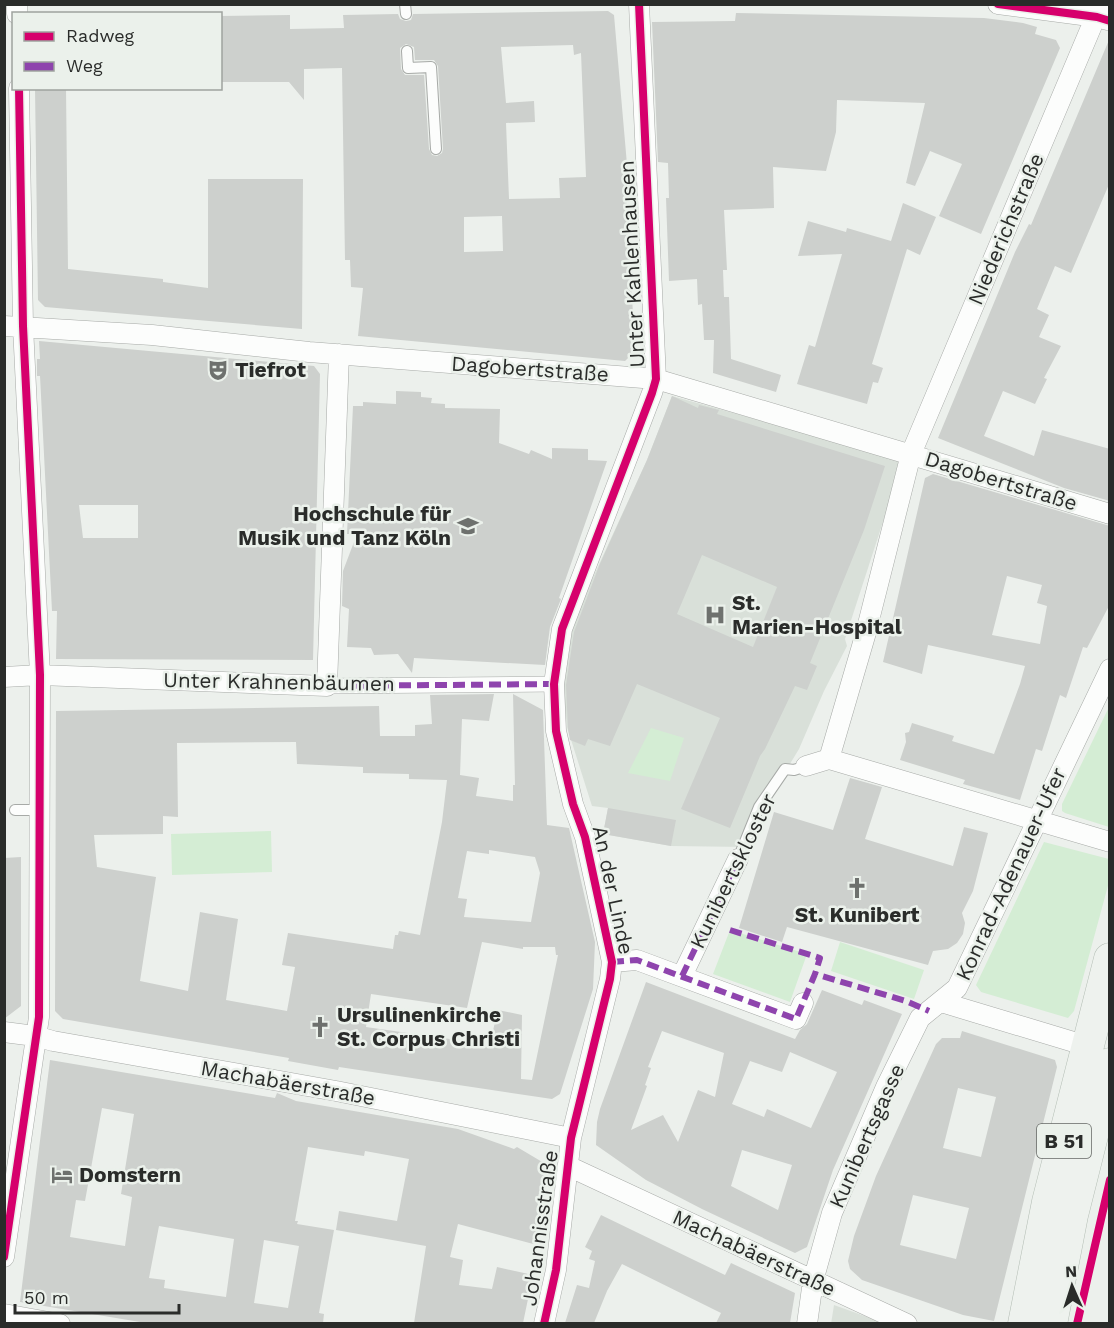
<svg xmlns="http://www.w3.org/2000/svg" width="1114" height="1328" font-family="'Work Sans',sans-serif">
<rect width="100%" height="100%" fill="#ecf0ec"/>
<path fill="#d9e0d9" d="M672,396L903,460L845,639L847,646L824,691L799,749L762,810L746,847L671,846L603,834L608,808L592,806L567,727L563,687L571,633L584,597L647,460Z
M834,1305L884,1323L831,1324Z"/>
<path fill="#d4edd4" d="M1109,707V827L1065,813L1062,811V804Z
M651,728L684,738L670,781L628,773Z
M271,831L272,872L172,875L171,834Z
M1044,842L1109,859V882L1074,1011L1068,1018L981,992L976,985Z
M730,930L807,954L790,1002L713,974Z
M840,942L924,970L914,999L831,971Z"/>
<path fill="#cdd0cd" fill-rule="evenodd" d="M608,11L614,15L628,176H625L633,314L631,355L625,361L358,336L363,288L351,287L350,260H345L342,68L304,69V100L289,82H220V16L290,15V29L344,28L343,15L398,14L400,19L406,21L411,20L413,14ZM406,44L414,47L415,60H434L438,66L443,149L442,153L437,156L432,155L429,149L424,75H405L401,69L400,48ZM573,45L574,55L581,53L586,177L559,178L560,198L509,199L506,123L535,122L534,101L506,103L501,47ZM502,216L503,251L464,252V217Z
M736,13L984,18L1023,23L1037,27L1035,34L1056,40L1060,48L981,234L939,216L962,164L930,151L915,186L906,183L925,103L837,100L836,132L826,171L773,167L774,208L724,210L727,270H723L724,297H729L731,359L781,375L776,392L713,373L714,340H704L702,304L698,305L697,279L669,281L666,198H669L668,163L658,162L652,22L735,21Z
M1109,40L1110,182L1071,273L1055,266L1037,309L1049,315L1039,337L1061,346L1044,378L1047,379L1035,404L1003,391L984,436L1034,456L1042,430L1110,449V501L1064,488L938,438L1015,252L1029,224L1031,225Z
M35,88H66L68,269L163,279V282L208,288V179H303L302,329L45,307L38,300Z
M903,203L936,217L920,255L907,249L872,364L883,368L878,383L873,382L867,404L797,384L809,345L815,347L842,254L798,256L808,221L846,232L847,228L891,241Z
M39,341L314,366L320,374L313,660L56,659L57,611H52L40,376H37V359H40ZM79,505H138V538H83Z
M396,391L421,392V397L432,398L431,403L445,404V408L500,409L499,443L529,454L531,450L552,459V448L588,449V460L607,461L559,598L561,599L550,627L545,665L414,658L412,673L398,654L374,655L371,648L347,647L349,609L342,606L343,571L357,534H347L353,406H363V402L396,404Z
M672,396L698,408L699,405L719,410L717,414L885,466L864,530L810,663L817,666L807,690L795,686L765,749L760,756L730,828L681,809L720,718L637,684L610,746L588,739L585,746L570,740L568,729L566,685L574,632L599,566L647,460ZM702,555L777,587L753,647L677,614Z
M933,474L1110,526V604L1087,648L1083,647L1066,698L1060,695L1042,751L1036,749L1020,800L963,784L965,780L900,760L906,742L905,733L909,732L912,723L954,736L952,741L994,754L1020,684L1025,666L928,645L922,674L883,662L925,478ZM1007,576L1042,585L1037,603L1047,606L1040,644L992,635Z
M494,694L489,721L462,719L460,775L479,778L476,796L513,801V785H515L513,694L543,710L547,825L569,828L595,942L593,989L560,1094L552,1099L339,1067L338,1070L288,1061L289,1058L63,1019L55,1011L56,711L379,706L380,736H415V725L432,724L430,695ZM296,742L297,764L363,767V773L409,774V779L447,780L442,822L420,935L399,931L398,935H395L393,949L288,933L282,965L295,967L287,1011L226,1000L238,919L200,912L188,991L140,981L156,877L97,867L94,835L163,834V816L178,817L177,743ZM489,850L535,857L540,873L531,922L464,917L467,899L458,898L467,851L489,854ZM482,942L523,949V947H555L556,955H558L532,1080L521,1079L522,1015L498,1010L489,1047L456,1044L457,1040L366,1027L371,994L467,1008Z
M850,778L882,787L865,839L953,866L964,827L988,833L973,891L962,913L965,923L963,934L957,943L948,949L933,951L928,965L787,927L782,942L739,928L774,812L833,830Z
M608,808L676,820L671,846L603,834Z
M21,857V1006L4,1019V858Z
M646,982L795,1039L800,1030L807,1024L822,990L862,1005L864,1000L902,1014L833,1170L807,1247L795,1253L702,1209L646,1180L596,1145L597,1122L600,1109ZM662,1031L724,1053L715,1097L698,1090L678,1142L663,1115L631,1130L647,1086L645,1085L651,1068L648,1067ZM790,1052L837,1072L811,1128L767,1109L764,1117L732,1104L750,1061L782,1072ZM742,1150L792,1165L778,1210L731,1186Z
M962,1031L1055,1060L1057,1067L994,1321L963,1315L862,1280L850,1269L848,1261L854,1236L876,1176L936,1044L942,1038H960ZM958,1088L996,1097L981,1157L943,1148ZM913,1195L969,1208L956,1259L900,1245Z
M50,1060L275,1098L277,1093L296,1101L458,1129L514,1149L517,1147L549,1166L537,1245L458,1224L450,1257L463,1260L459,1285L492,1289L497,1267L533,1275L523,1323H414L426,1246L336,1230L339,1211L397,1221L409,1159L365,1151L364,1156L308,1147L295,1221H298L297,1224L334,1230L319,1313L324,1314L323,1323H146L20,1302ZM102,1108L134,1114L121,1194L132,1197L125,1246L70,1237L76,1200L85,1201ZM159,1226L234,1239L226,1297L164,1288L165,1280L149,1278ZM264,1240L299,1246L288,1308L254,1303Z
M601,1215L725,1275L731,1263L795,1293L790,1323H716L721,1313L622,1264L607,1291L594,1323H565L577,1285L589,1288L595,1261L589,1259L592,1251L585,1247Z"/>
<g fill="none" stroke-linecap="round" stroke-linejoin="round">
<defs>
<path id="service" d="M405,4L406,14
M407,51L408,68L431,67L436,149
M15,810H38
M738,859L759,807L785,769L794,770L806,766"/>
<path id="pedestrian" d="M327,686L554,684"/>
<path id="minor" d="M17,4V14
M998,4L1097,17L1108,20
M4,326L152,335L309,352L656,379L1110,514
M4,677L40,675L327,686L339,354
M829,759L865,636L911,454L1101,4
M829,759L1110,842
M806,766L829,759
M612,962L637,960L796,1019L803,1003
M682,976L738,859
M941,1002L1087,1046
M4,1032L35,1036L53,1041L336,1091L571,1138
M568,1166L907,1324
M4,1257L39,1017L40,675L23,326L19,88
M4,1314L60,1324
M544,1324L556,1270L571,1138L610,979L612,962L585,837L573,804L556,731L554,684L562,629L652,393L656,379L639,4
M807,1324L813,1281L832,1213L886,1087L920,1018L957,988L1110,669"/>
<path id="primary" d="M1024,1324L1048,1202L1110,959
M1051,1324L1072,1215L1110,1064"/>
</defs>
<use href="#service" stroke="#a7aaa7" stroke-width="12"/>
<use href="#pedestrian" stroke="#a7aaa7" stroke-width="16"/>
<use href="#minor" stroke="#a7aaa7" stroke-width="21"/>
<use href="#primary" stroke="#b3bdb4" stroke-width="33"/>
<use href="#service" stroke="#fcfdfc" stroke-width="10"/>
<use href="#pedestrian" stroke="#fcfdfc" stroke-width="15"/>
<use href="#minor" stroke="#fcfdfc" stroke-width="20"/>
<use href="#primary" stroke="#eef2ee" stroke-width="32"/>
<path stroke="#8e44ad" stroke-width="6" stroke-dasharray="12 6" stroke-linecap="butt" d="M327,686L554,684V688
M730,930L820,958L815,974
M612,962L637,960L796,1019L815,974L906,1001L929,1011
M682,976L738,859"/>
<defs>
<path id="cycleway" d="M998,4L1097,17L1110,21
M4,1257L39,1017L40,675L23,326L19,88
M544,1324L556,1270L571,1138L610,979L612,962L585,837L573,804L556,731L554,684L562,629L652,393L656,379L639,4
M1077,1324L1110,1180"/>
</defs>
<use href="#cycleway" stroke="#ebf1eb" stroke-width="11"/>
<use href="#cycleway" stroke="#d6006c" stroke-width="8"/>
</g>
<defs>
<symbol id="theatre-bare" viewBox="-9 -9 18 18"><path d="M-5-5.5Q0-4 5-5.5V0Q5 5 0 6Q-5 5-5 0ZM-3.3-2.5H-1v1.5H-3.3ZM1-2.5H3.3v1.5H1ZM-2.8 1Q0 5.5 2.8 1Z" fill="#6e716e" stroke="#ebf1eb" stroke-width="2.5" paint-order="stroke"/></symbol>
<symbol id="university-bare" viewBox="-9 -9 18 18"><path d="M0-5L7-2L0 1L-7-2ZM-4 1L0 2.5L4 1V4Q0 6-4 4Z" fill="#6e716e" stroke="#ebf1eb" stroke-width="2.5" paint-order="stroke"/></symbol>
<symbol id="hospital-bare" viewBox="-9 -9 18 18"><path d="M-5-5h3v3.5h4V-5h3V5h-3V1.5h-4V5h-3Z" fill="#6e716e" stroke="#ebf1eb" stroke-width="2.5" paint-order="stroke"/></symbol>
<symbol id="church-bare" viewBox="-9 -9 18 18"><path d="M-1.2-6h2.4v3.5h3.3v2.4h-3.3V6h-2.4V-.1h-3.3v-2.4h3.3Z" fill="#6e716e" stroke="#ebf1eb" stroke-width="2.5" paint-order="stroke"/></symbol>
<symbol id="hotel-bare" viewBox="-9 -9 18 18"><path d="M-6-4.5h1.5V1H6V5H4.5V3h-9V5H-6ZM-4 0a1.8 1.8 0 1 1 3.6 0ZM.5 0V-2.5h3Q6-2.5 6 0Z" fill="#6e716e" stroke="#ebf1eb" stroke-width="2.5" paint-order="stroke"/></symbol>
</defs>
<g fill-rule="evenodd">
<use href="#theatre-bare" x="203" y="355" width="30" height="30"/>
<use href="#university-bare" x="453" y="511" width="30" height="30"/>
<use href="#hospital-bare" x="700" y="600" width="30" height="30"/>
<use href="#church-bare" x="842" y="873" width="30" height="30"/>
<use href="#church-bare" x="305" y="1012" width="30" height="30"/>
<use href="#hotel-bare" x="47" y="1160" width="30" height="30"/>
</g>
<g text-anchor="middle" stroke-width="5" stroke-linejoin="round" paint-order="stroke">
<rect fill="#ebf1eb" stroke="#646764" stroke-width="1.5" x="1037" y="1124" width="54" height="34" rx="4.5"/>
<g font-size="20" font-weight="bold" fill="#2a2c2a">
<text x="1064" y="1148">B 51</text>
</g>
<g font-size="21" fill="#2a2c2a" stroke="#ebf1eb">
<text transform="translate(1006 229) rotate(-67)" y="7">Niederichstraße</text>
<text transform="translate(632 264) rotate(-93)" y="7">Unter Kahlenhausen</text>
<text transform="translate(530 369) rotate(4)" y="7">Dagobertstraße</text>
<text transform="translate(1001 481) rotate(17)" y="7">Dagobertstraße</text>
<text transform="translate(279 682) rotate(1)" y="7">Unter Krahnenbäumen</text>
<text transform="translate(733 871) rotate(-64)" y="7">Kunibertskloster</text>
<text transform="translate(1011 874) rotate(-65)" y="7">Konrad-Adenauer-Ufer</text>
<text transform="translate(613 890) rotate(78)" y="7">An der Linde</text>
<text transform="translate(288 1083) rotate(10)" y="7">Machabäerstraße</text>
<text transform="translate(867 1136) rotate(-66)" y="7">Kunibertsgasse</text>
<text transform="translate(540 1228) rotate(-82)" y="7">Johannisstraße</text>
<text transform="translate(754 1253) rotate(25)" y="7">Machabäerstraße</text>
</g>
<g font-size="21" font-weight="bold" fill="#2a2c2a" stroke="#ebf1eb" text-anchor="start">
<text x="235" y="377">Tiefrot</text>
<text x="451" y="521" text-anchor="end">Hochschule für<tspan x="451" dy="24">Musik und Tanz Köln</tspan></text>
<text x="732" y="610">St.<tspan x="732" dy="24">Marien-Hospital</tspan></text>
<text x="857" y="922" text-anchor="middle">St. Kunibert</text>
<text x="337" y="1022">Ursulinenkirche<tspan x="337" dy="24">St. Corpus Christi</tspan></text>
<text x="79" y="1182">Domstern</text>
</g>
</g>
<rect width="1114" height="1328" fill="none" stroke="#2a2c2a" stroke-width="12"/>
<rect x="12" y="12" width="210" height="78" fill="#ebf1eb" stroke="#9ea29e" stroke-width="1.5"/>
<rect x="24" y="32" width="30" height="9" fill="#d6006c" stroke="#9ea29e" stroke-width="1.5"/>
<text x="66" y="42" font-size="18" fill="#2a2c2a">Radweg</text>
<rect x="24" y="62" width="30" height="9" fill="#8e44ad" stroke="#9ea29e" stroke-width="1.5"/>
<text x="66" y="72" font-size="18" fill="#2a2c2a">Weg</text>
<g transform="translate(1072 1286) rotate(357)" stroke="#ebf1eb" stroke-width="4.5" paint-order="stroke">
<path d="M0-4.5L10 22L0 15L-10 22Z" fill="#2a2c2a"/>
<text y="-9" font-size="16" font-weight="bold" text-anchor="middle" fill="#2a2c2a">N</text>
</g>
<path d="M15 1304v9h164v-9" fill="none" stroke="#2a2c2a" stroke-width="3"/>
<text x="24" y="1304" font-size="18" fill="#2a2c2a" stroke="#ebf1eb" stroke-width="4.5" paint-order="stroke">50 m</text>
</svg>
